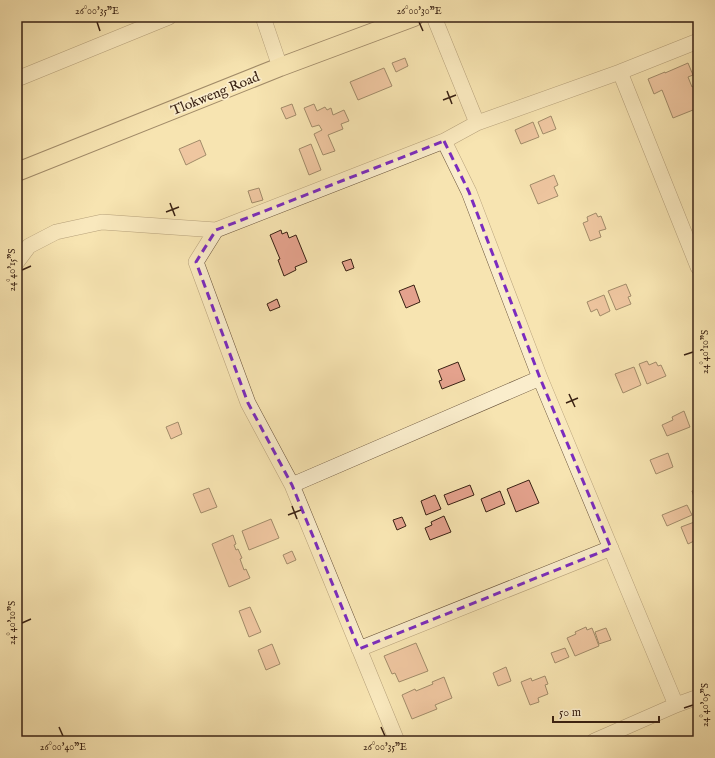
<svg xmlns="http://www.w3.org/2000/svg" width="715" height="758" font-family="'IM FELL English',serif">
<rect width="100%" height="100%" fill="#f7e4b1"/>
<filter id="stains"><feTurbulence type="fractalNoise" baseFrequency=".005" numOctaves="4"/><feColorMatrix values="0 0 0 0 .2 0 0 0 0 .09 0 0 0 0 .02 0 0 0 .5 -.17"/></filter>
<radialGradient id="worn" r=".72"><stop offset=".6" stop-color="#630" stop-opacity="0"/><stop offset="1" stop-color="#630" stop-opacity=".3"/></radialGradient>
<path fill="#e4a28d" stroke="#392113" d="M405,58L408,66L396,72L392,63Z
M688,63L693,75L688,77L692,87L698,84V108L673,118L662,90L654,94L648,79L665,72V73Z
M384,68L392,86L358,100L350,82Z
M292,104L296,115L286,119L281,108Z
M314,104L317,111L325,107L327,110L331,108L333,115L344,110L349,121L341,124L343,129L328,135L335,151L323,155L314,134L322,130L319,125L312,127L304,108Z
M551,116L556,129L543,134L538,122Z
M533,122L539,137L521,144L515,130Z
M200,140L206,155L186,165L179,149Z
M311,144L321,170L309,175L299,149Z
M554,175L558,185L554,187L558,196L538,204L530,185Z
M259,188L263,200L252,203L248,191Z
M596,213L598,217L601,216L606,229L599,231L601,237L590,241L583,223L588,221L587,217Z
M281,230L282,234L287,232L289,238L296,235L307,262L295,267L296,270L284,276L278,260L280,259L270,235Z
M351,259L354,268L346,271L342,262Z
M626,284L631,296L628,297L631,304L616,310L608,291Z
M414,285L420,302L406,308L399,291Z
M604,295L610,311L600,316L597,309L591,312L587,302Z
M277,299L280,307L270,311L267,304Z
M647,361L649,365L656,362L658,366L661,365L666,376L647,384L639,364Z
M458,362L465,380L442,389L439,381L442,380L438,370Z
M634,367L641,385L623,393L615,374Z
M684,411L690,427L667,436L662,425L673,420L672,417Z
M178,422L182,434L171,439L166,427Z
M668,453L673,467L656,474L650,460Z
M529,480L539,503L516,512L507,489Z
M470,485L474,495L448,505L444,495Z
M209,488L217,507L201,513L193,494Z
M698,488V509L692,491Z
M500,491L505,504L486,512L481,499Z
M435,495L441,509L426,515L421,501Z
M687,505L692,515L667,526L662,515Z
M444,516L451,532L430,540L425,528L432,525L431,522Z
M402,517L406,526L397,530L393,520Z
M271,519L279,538L249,550L242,531Z
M697,521L698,524V539L688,544L681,527Z
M233,535L236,544L234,545L236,550L238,549L242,558L240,559L244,570L246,569L250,578L229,587L212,544Z
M292,551L296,560L287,564L283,555Z
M250,607L261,632L249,637L239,611Z
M586,627L587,630L592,628L599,646L575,656L567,638L576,634L575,632Z
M606,628L611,640L599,644L595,632Z
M416,643L428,671L399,682L395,673L392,674L384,656Z
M272,644L280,664L266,670L258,650Z
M565,648L569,657L555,663L551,653Z
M506,667L511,681L498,686L493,673Z
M545,676L548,684L545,685L548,694L538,698L539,702L530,705L521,682L531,678L532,681Z
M444,677L452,698L435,705L437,709L412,719L402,695L415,689L416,691L433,684L432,682Z"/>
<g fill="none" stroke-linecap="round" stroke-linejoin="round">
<defs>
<path id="minor" d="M263,17L280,67
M434,17L477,123
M620,72L698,267
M17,79L169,17
M444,141L469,192L540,378L676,705
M17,262L29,246L56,232L102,222L216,230
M292,485L540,378
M359,649L611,548
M397,741L292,485L248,403L196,262L216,230L444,141L477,123L620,72L698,41
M594,741L676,705L698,697"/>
<path id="major" d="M17,172L280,67L414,17"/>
</defs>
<use href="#minor" stroke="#68523a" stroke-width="16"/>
<use href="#major" stroke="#392113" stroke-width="20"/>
<use href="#minor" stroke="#faedcc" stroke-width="15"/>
<use href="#major" stroke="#f7e4b1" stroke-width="18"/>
</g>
<path d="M0 0H715V758H0ZM444,141L469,192L540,378L611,548L359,649L292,485L248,403L196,262L216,230Z" fill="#f7e4b1" fill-opacity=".55" fill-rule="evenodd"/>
<path fill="none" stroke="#7b2cbf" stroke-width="3" stroke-dasharray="8 5" stroke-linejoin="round" d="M444,141L469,192L540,378L611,548L359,649L292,485L248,403L196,262L216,230Z"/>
<path fill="none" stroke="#392113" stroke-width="1.5" d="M97,22L100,31M419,22L423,31M447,91L452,104M443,100L456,95M170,203L175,216M166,212L179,207M22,270L31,266M684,355L693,352M569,394L575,407M566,403L578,398M292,506L297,519M288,515L301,510M22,623L31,619M684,708L693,705M59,727L63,736M381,727L385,736"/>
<g text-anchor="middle" stroke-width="3.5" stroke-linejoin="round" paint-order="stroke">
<g font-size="14" fill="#392113" stroke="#faedcc">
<text transform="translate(215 93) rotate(-22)" y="5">Tlokweng Road</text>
</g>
</g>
<rect width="715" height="758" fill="none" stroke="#f7e4b1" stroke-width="44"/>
<path d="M553 716v6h106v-6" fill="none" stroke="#392113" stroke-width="2"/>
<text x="559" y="716" font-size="12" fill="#392113" stroke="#faedcc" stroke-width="3" paint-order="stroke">50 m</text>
<rect x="22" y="22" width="671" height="714" fill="none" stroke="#392113" stroke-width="1.5"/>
<g font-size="10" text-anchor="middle" fill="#392113">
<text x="97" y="14">26°00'35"E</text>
<text x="419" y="14">26°00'30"E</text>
<text transform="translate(11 270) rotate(-90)" y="4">24°40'15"S</text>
<text transform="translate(704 352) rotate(-90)" y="4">24°40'10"S</text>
<text transform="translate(11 623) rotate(-90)" y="4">24°40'10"S</text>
<text transform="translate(704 705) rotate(-90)" y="4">24°40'05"S</text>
<text x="63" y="750">26°00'40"E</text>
<text x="385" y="750">26°00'35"E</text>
</g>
<rect width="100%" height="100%" filter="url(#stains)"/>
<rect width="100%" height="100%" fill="url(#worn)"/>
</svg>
